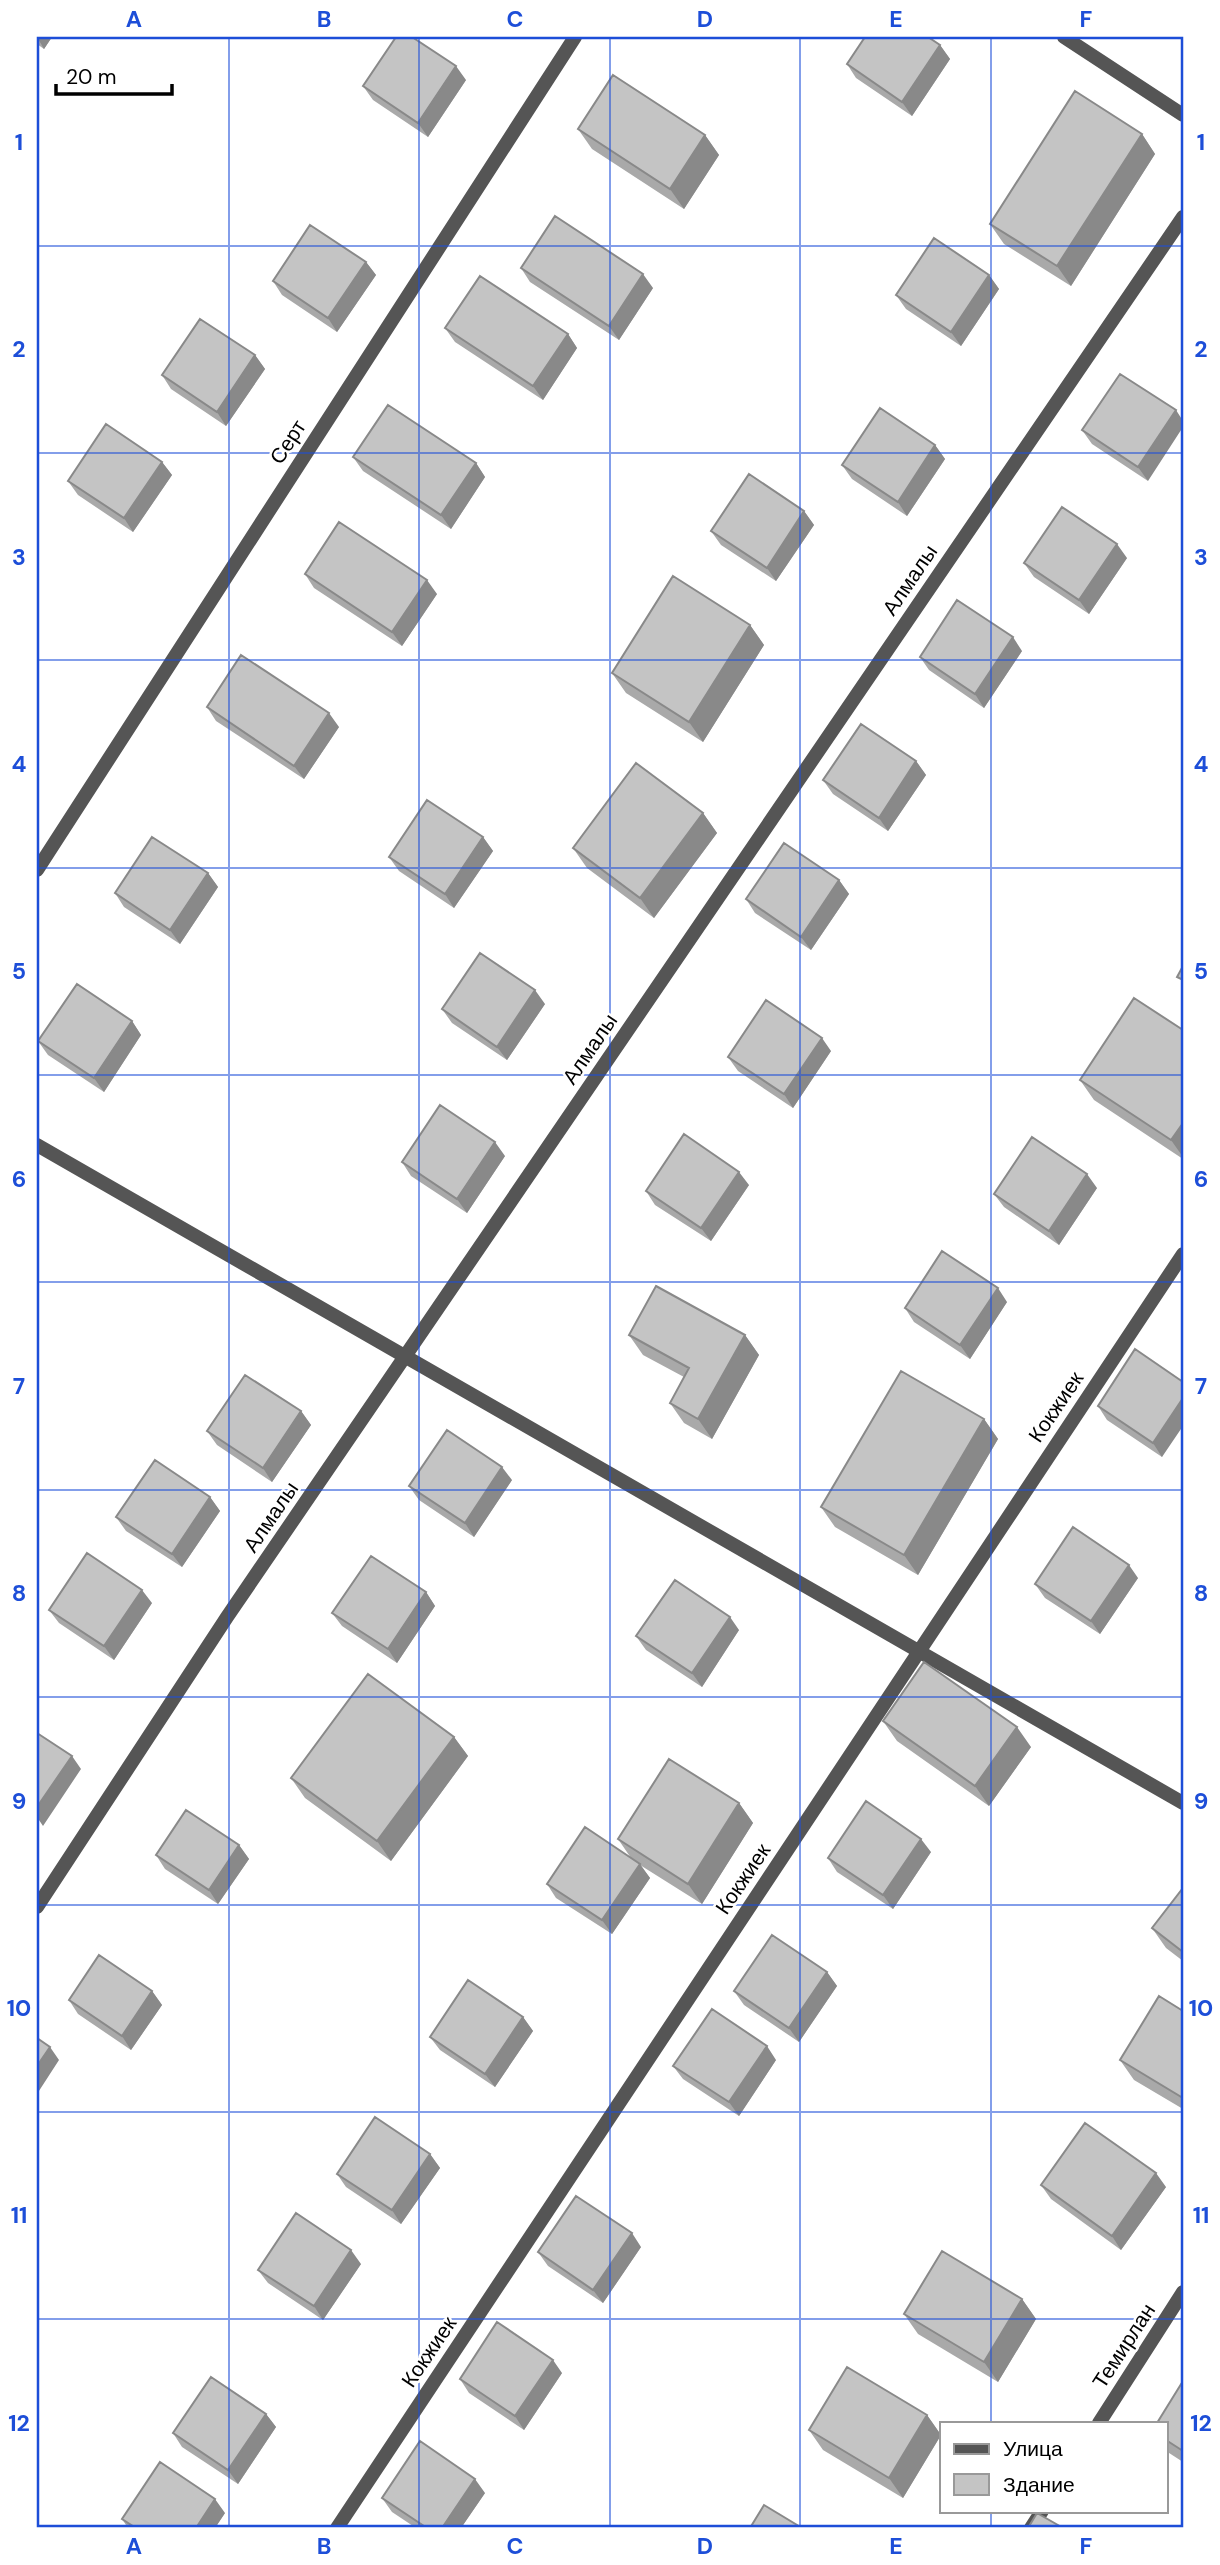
<svg xmlns="http://www.w3.org/2000/svg" width="1220" height="2565" font-family="'DM Sans',sans-serif">
<rect width="100%" height="100%" fill="#fff"/>
<g fill="none" stroke-linecap="round" stroke-linejoin="round">
<path stroke="#555" stroke-width="14" d="M1064,37L1183,115
M37,870L575,37
M37,1145L1183,1803
M37,1907L227,1617L1183,217
M1099,2423L1183,2292
M337,2528L1183,1254
M1031,2528L1042,2511"/>
</g>
<path fill="#a9a9a9" d="M37,37H52L44,49L37,44Z
M940,45L950,59L912,116L856,78L847,64Z
M466,80L428,137L373,100L363,86Z
M578,129L705,135L719,155L684,209L592,149Z
M1142,134L1155,154L1071,286L1004,244L990,224Z
M366,262L376,275L337,332L282,295L273,281Z
M521,268L653,288L619,340L530,282Z
M989,275L999,289L961,346L906,309L896,295Z
M445,328L568,334L577,348L543,400L455,342Z
M255,355L265,369L226,426L171,389L162,375Z
M1120,374L1148,481L1092,444L1082,430Z
M935,445L945,459L907,516L852,479L842,465Z
M353,457L476,463L485,477L451,529L363,471Z
M162,462L172,475L133,532L78,495L68,481Z
M804,511L814,525L776,581L721,545L711,531Z
M1127,558L1089,614L1034,577L1024,563Z
M305,574L437,594L402,646L314,588Z
M750,625L764,645L703,742L626,693L612,673Z
M1022,651L984,708L929,670L920,657Z
M207,707L339,727L304,779L216,721Z
M916,761L926,775L888,831L833,794L823,780Z
M703,813L717,833L654,918L587,868L573,848Z
M483,837L493,851L454,908L399,871L389,857Z
M208,873L218,887L180,944L124,907L115,893Z
M839,880L849,894L811,950L755,913L746,899Z
M545,1004L507,1060L452,1023L442,1009Z
M132,1021L141,1035L104,1092L48,1055L38,1041Z
M1183,1030V1159L1094,1100L1080,1080Z
M831,1051L793,1108L738,1071L728,1057Z
M505,1156L467,1213L411,1176L402,1162Z
M749,1185L711,1241L655,1205L646,1191Z
M1097,1188L1059,1245L1004,1207L994,1194Z
M1007,1302L970,1359L914,1322L905,1308Z
M629,1335H745L759,1355L712,1439L684,1423L670,1403L684,1377L643,1355Z
M1183,1382L1162,1457L1107,1420L1098,1406Z
M301,1411L311,1425L272,1482L217,1445L207,1431Z
M984,1419L998,1439L918,1575L835,1527L821,1507Z
M512,1480L474,1537L419,1500L409,1486Z
M210,1497L220,1511L182,1567L126,1531L116,1517Z
M1138,1578L1100,1634L1045,1598L1035,1584Z
M426,1592L435,1606L397,1663L342,1626L332,1613Z
M152,1603L114,1660L59,1623L49,1610Z
M739,1630L702,1687L646,1650L636,1636Z
M883,1721L1031,1747L989,1806L897,1741Z
M454,1737L468,1756L391,1861L305,1798L291,1778Z
M739,1803L753,1823L702,1904L640,1865L650,1878L612,1934L556,1898L547,1884L631,1858L618,1839Z
M239,1845L249,1859L218,1904L165,1869L156,1855Z
M931,1852L893,1909L837,1872L828,1858Z
M1183,1888V1961L1166,1948L1152,1928Z
M827,1972L837,1986L799,2042L744,2005L734,1991Z
M152,1991L162,2005L131,2050L78,2014L69,2000Z
M1183,2011V2109L1134,2080L1120,2060Z
M523,2017L533,2031L495,2087L440,2050L430,2037Z
M776,2060L739,2116L683,2079L673,2066Z
M430,2154L440,2168L401,2224L346,2187L337,2174Z
M1041,2185L1166,2187L1121,2250L1051,2199Z
M641,2247L603,2303L548,2266L538,2252Z
M361,2264L323,2320L268,2283L258,2270Z
M1022,2299L1036,2319L998,2382L918,2334L904,2314Z
M562,2373L524,2430L469,2393L460,2379Z
M1183,2381V2462L1166,2451V2423Z
M266,2414L276,2427L238,2484L182,2447L173,2433Z
M927,2415L941,2435L903,2498L823,2450L809,2430Z
M485,2493L461,2528H416L392,2512L382,2498Z
M225,2513L215,2528H128L122,2519Z"/>
<path fill="#898989" d="M37,37H52L44,49Z
M940,45L950,59L912,116L902,102Z
M456,66L466,80L428,137L418,123Z
M1142,134L1155,154L1071,286L1057,266Z
M705,135L719,155L684,209L670,189Z
M366,262L376,275L337,332L328,318Z
M643,274L653,288L619,340L609,326Z
M989,275L999,289L961,346L951,332Z
M568,334L577,348L543,400L533,386Z
M255,355L265,369L226,426L217,412Z
M1176,410L1183,421V427L1148,481L1138,467Z
M935,445L945,459L907,516L898,502Z
M162,462L172,475L133,532L124,518Z
M476,463L485,477L451,529L441,515Z
M804,511L814,525L776,581L767,568Z
M1117,544L1127,558L1089,614L1079,600Z
M427,580L437,594L402,646L392,632Z
M750,625L764,645L703,742L689,722Z
M1013,637L1022,651L984,708L975,694Z
M329,713L339,727L304,779L294,766Z
M916,761L926,775L888,831L879,818Z
M703,813L717,833L654,918L640,898Z
M483,837L493,851L454,908L445,894Z
M208,873L218,887L180,944L170,930Z
M839,880L849,894L811,950L801,937Z
M535,990L545,1004L507,1060L497,1047Z
M132,1021L141,1035L104,1092L94,1078Z
M822,1038L831,1051L793,1108L784,1094Z
M1183,1123V1157L1171,1140Z
M495,1142L505,1156L467,1213L457,1199Z
M739,1172L749,1185L711,1241L701,1228Z
M1087,1174L1097,1188L1059,1245L1049,1231Z
M998,1288L1007,1302L970,1359L960,1345Z
M745,1335L759,1355L712,1439L698,1419Z
M1183,1398V1426L1162,1457L1153,1443Z
M301,1411L311,1425L272,1482L263,1468Z
M984,1419L998,1439L918,1575L904,1555Z
M502,1467L512,1480L474,1537L465,1523Z
M210,1497L220,1511L182,1567L172,1554Z
M1129,1565L1138,1578L1100,1634L1091,1621Z
M142,1590L152,1603L114,1660L104,1646Z
M426,1592L435,1606L397,1663L388,1649Z
M730,1617L739,1630L702,1687L692,1673Z
M1017,1727L1031,1747L989,1806L975,1786Z
M454,1737L468,1756L391,1861L377,1841Z
M72,1756L81,1769L43,1826L37,1817V1807Z
M739,1803L753,1823L702,1904L688,1884Z
M921,1839L931,1852L893,1909L883,1895Z
M239,1845L249,1859L218,1904L209,1890Z
M640,1864L650,1878L612,1934L602,1920Z
M827,1972L837,1986L799,2042L789,2028Z
M152,1991L162,2005L131,2050L122,2036Z
M523,2017L533,2031L495,2087L485,2074Z
M767,2046L776,2060L739,2116L729,2102Z
M50,2047L59,2060L37,2094V2066Z
M430,2154L440,2168L401,2224L392,2210Z
M1156,2173L1166,2187L1121,2250L1112,2236Z
M632,2233L641,2247L603,2303L593,2290Z
M351,2250L361,2264L323,2320L314,2306Z
M1022,2299L1036,2319L998,2382L984,2362Z
M553,2360L562,2373L524,2430L515,2416Z
M266,2414L276,2427L238,2484L228,2470Z
M927,2415L941,2435L903,2498L889,2478Z
M475,2479L485,2493L461,2528H442Z
M215,2499L225,2513L215,2528H196Z"/>
<path fill="#c4c4c4" stroke="#898989" stroke-width="2" d="M396,37H412L456,66L418,123L363,86Z
M865,37H928L940,45L902,102L847,64Z
M613,75L705,135L670,189L578,129Z
M1075,91L1142,134L1057,266L990,224Z
M555,216L643,274L609,326L521,268Z
M310,225L366,262L328,318L273,281Z
M934,238L989,275L951,332L896,295Z
M480,276L568,334L533,386L445,328Z
M200,319L255,355L217,412L162,375Z
M1120,374L1176,410L1138,467L1082,430Z
M388,405L476,463L441,515L353,457Z
M880,408L935,445L898,502L842,465Z
M106,424L162,462L124,518L68,481Z
M749,474L804,511L767,568L711,531Z
M1062,507L1117,544L1079,600L1024,563Z
M339,522L427,580L392,632L305,574Z
M673,576L750,625L689,722L612,673Z
M957,600L1013,637L975,694L920,657Z
M241,655L329,713L294,766L207,707Z
M861,724L916,761L879,818L823,780Z
M636,763L703,813L640,898L573,848Z
M427,800L483,837L445,894L389,857Z
M152,837L208,873L170,930L115,893Z
M784,843L839,880L801,937L746,899Z
M480,953L535,990L497,1047L442,1009Z
M1183,966V980L1177,977Z
M77,984L132,1021L94,1078L38,1041Z
M1134,998L1183,1030V1123L1171,1140L1080,1080Z
M766,1000L822,1038L784,1094L728,1057Z
M440,1105L495,1142L457,1199L402,1162Z
M684,1134L739,1172L701,1228L646,1191Z
M1032,1137L1087,1174L1049,1231L994,1194Z
M942,1251L998,1288L960,1345L905,1308Z
M656,1286L745,1335L698,1419L670,1403L689,1368L629,1335Z
M1135,1349L1183,1382V1398L1153,1443L1098,1406Z
M901,1371L984,1419L904,1555L821,1507Z
M245,1375L301,1411L263,1468L207,1431Z
M447,1430L502,1467L465,1523L409,1486Z
M155,1460L210,1497L172,1554L116,1517Z
M1073,1527L1129,1565L1091,1621L1035,1584Z
M87,1553L142,1590L104,1646L49,1610Z
M371,1556L426,1592L388,1649L332,1613Z
M675,1580L730,1617L692,1673L636,1636Z
M924,1662L1017,1727L975,1786L883,1721Z
M368,1674L454,1737L377,1841L291,1778Z
M37,1733L72,1756L37,1807Z
M669,1759L739,1803L688,1884L618,1839Z
M866,1801L921,1839L883,1895L828,1858Z
M186,1810L239,1845L209,1890L156,1855Z
M585,1827L640,1864L602,1920L547,1884Z
M1183,1888V1952L1152,1928Z
M772,1935L827,1972L789,2028L734,1991Z
M99,1955L152,1991L122,2036L69,2000Z
M468,1980L523,2017L485,2074L430,2037Z
M1159,1996L1183,2011V2098L1120,2060Z
M712,2009L767,2046L729,2102L673,2066Z
M37,2038L50,2047L37,2066Z
M375,2117L430,2154L392,2210L337,2174Z
M1085,2123L1156,2173L1112,2236L1041,2185Z
M576,2196L632,2233L593,2290L538,2252Z
M296,2213L351,2250L314,2306L258,2270Z
M942,2251L1022,2299L984,2362L904,2314Z
M497,2322L553,2360L515,2416L460,2379Z
M847,2367L927,2415L889,2478L809,2430Z
M211,2377L266,2414L228,2470L173,2433Z
M1183,2381V2451L1166,2440V2423H1157Z
M420,2441L475,2479L442,2528H427L382,2498Z
M160,2462L215,2499L196,2528H136L122,2519Z
M764,2505L802,2528H750Z
M1037,2513L1063,2528H1028Z"/>
<path fill="none" stroke="#1d4ed8" stroke-width="2" stroke-opacity="0.55" d="M229,37V2528M419,37V2528M610,37V2528M800,37V2528M991,37V2423M37,246H1183M37,453H1183M37,660H1183M37,868H1183M37,1075H1183M37,1282H1183M37,1490H1183M37,1697H1183M37,1905H1183M37,2112H1183M37,2319H1183M991,2511V2528"/>
<g text-anchor="middle" stroke-width="5" stroke-linejoin="round" paint-order="stroke">
<g font-size="21" fill="#000" stroke="#fff">
<text transform="translate(288 442) rotate(-57)" y="7">Серт</text>
<text transform="translate(910 580) rotate(-56)" y="7">Алмалы</text>
<text transform="translate(590 1049) rotate(-56)" y="7">Алмалы</text>
<text transform="translate(1056 1407) rotate(-56)" y="7">Кокжиек</text>
<text transform="translate(271 1517) rotate(-56)" y="7">Алмалы</text>
<text transform="translate(743 1879) rotate(-56)" y="7">Кокжиек</text>
<text transform="translate(1124 2346) rotate(-57)" y="7">Темирлан</text>
<text transform="translate(429 2352) rotate(-56)" y="7">Кокжиек</text>
</g>
</g>
<rect width="1220" height="2565" fill="none" stroke="#ffffff" stroke-width="77"/>
<rect x="940" y="2422" width="228" height="91" fill="#ffffff" stroke="#999999" stroke-width="2"/>
<rect x="954" y="2444" width="35" height="10" fill="#555555" stroke="#999999" stroke-width="2"/>
<text x="1003" y="2456" font-size="21" fill="#000000">Улица</text>
<rect x="954" y="2474" width="35" height="21" fill="#c4c4c4" stroke="#999999" stroke-width="2"/>
<text x="1003" y="2492" font-size="21" fill="#000000">Здание</text>
<path d="M56 84v10h116v-10" fill="none" stroke="#000000" stroke-width="3.5"/>
<text x="66" y="84" font-size="21" fill="#000000" stroke="#ffffff" stroke-width="5" paint-order="stroke">20 m</text>
<rect x="38" y="38" width="1144" height="2488" fill="none" stroke="#1d4ed8" stroke-width="2.5"/>
<g font-size="23" text-anchor="middle" font-weight="bold" fill="#1d4ed8">
<text x="134" y="27">A</text>
<text x="324" y="27">B</text>
<text x="515" y="27">C</text>
<text x="705" y="27">D</text>
<text x="896" y="27">E</text>
<text x="1086" y="27">F</text>
<text x="19" y="150">1</text>
<text x="1201" y="150">1</text>
<text x="19" y="357">2</text>
<text x="1201" y="357">2</text>
<text x="19" y="565">3</text>
<text x="1201" y="565">3</text>
<text x="19" y="772">4</text>
<text x="1201" y="772">4</text>
<text x="19" y="979">5</text>
<text x="1201" y="979">5</text>
<text x="19" y="1187">6</text>
<text x="1201" y="1187">6</text>
<text x="19" y="1394">7</text>
<text x="1201" y="1394">7</text>
<text x="19" y="1601">8</text>
<text x="1201" y="1601">8</text>
<text x="19" y="1809">9</text>
<text x="1201" y="1809">9</text>
<text x="19" y="2016">10</text>
<text x="1201" y="2016">10</text>
<text x="19" y="2223">11</text>
<text x="1201" y="2223">11</text>
<text x="19" y="2431">12</text>
<text x="1201" y="2431">12</text>
<text x="134" y="2554">A</text>
<text x="324" y="2554">B</text>
<text x="515" y="2554">C</text>
<text x="705" y="2554">D</text>
<text x="896" y="2554">E</text>
<text x="1086" y="2554">F</text>
</g>
</svg>
